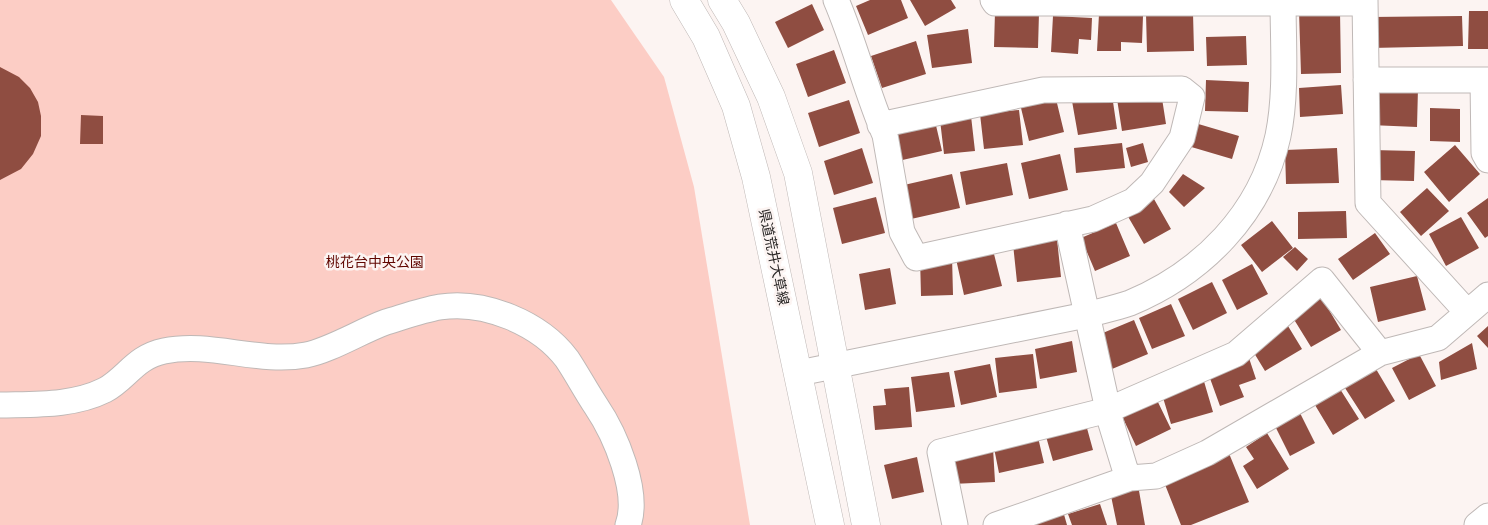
<svg xmlns="http://www.w3.org/2000/svg" width="1488" height="525" font-family="'Source Sans 3','Noto Sans JP',sans-serif">
<rect width="100%" height="100%" fill="#fcf4f2"/>
<path fill="#fccdc5" d="M0,0H611L664,77L694,187L750,525H0Z"/>
<path fill="#8f4d41" d="M870,0H901L908,18L868,35L856,6Z
M910,0H951L956,8L925,26Z
M812,4L824,30L788,48L775,22Z
M1299,11H1340L1341,73L1301,74Z
M1469,11H1488V49H1468Z
M995,12L1039,13L1038,48L994,47Z
M1193,13L1194,51L1147,52L1146,14Z
M1099,14L1143,16L1142,43L1121,42V51H1097Z
M1053,16L1092,18L1091,40L1079,39L1078,54L1051,52Z
M1462,16L1463,46L1371,48V17Z
M968,29L972,63L932,68L927,35Z
M1246,36L1247,65L1207,66L1206,37Z
M916,41L926,74L882,88L871,56Z
M834,50L846,83L808,97L796,64Z
M0,67L19,77L30,88L38,102L41,116V136L33,154L21,169L0,180Z
M1206,80L1249,82L1248,112L1205,111Z
M1341,85L1343,114L1300,117L1299,88Z
M1371,86L1418,88L1417,127L1370,125Z
M1161,92L1166,124L1122,131L1117,99Z
M1112,95L1117,129L1078,135L1072,101Z
M1056,99L1064,132L1029,141L1021,108Z
M849,100L860,133L819,147L808,113Z
M1430,108L1460,109V142L1430,141Z
M1019,110L1023,145L984,149L980,114Z
M81,115L103,116V144H80Z
M971,116L975,151L944,154L940,120Z
M934,117L942,151L898,161L890,127Z
M1195,123L1239,136L1232,159L1188,146Z
M1122,143L1125,168L1076,173L1074,148Z
M1143,143L1148,162L1131,167L1126,148Z
M1455,145L1480,174L1449,202L1424,172Z
M862,148L873,183L834,195L824,161Z
M1337,148L1339,183L1286,184L1285,150Z
M1372,150L1415,151L1414,181L1371,180Z
M1060,154L1068,190L1029,199L1021,163Z
M1007,163L1013,195L966,205L960,172Z
M952,174L960,208L911,219L904,185Z
M1183,174L1205,188L1184,207L1169,192Z
M1427,188L1449,211L1421,236L1400,212Z
M1150,192L1171,229L1144,244L1123,208Z
M876,197L885,233L842,244L833,208Z
M1488,198V236L1485,238L1467,213Z
M1346,211L1347,238L1298,239V212Z
M1461,217L1479,248L1446,266L1429,234Z
M1272,221L1293,248L1262,272L1241,245Z
M1116,223L1130,256L1095,271L1081,238Z
M1375,233L1390,254L1353,280L1338,259Z
M1057,239L1061,277L1017,282L1013,244Z
M1295,247L1308,259L1297,271L1283,257Z
M993,250L1002,286L964,295L956,259Z
M952,256L953,295L921,296L920,257Z
M1252,264L1268,294L1237,310L1222,280Z
M890,268L896,304L865,310L859,274Z
M1417,276L1426,310L1378,322L1370,287Z
M1212,282L1227,313L1193,330L1178,299Z
M1320,295L1341,330L1311,347L1290,313Z
M1171,304L1185,336L1152,349L1139,318Z
M1134,320L1148,354L1112,369L1098,335Z
M1288,326L1302,349L1265,371L1251,348Z
M1488,326V348L1477,336Z
M1072,341L1077,372L1040,379L1035,349Z
M1472,343L1477,369L1441,380L1439,362Z
M1033,354L1037,388L999,393L995,358Z
M1419,354L1436,386L1409,400L1392,368Z
M1248,355L1256,379L1239,385L1244,397L1220,406L1207,370Z
M990,364L997,397L961,405L954,371Z
M1376,369L1395,401L1365,419L1345,388Z
M949,372L955,407L916,412L911,377Z
M1203,378L1213,412L1171,424L1161,391Z
M909,387L912,427L875,430L873,406L886,405L884,389Z
M1340,389L1359,419L1333,435L1315,405Z
M1155,396L1171,429L1136,446L1120,412Z
M1300,413L1315,443L1290,456L1275,426Z
M1085,421L1093,450L1053,461L1045,433Z
M1037,433L1044,463L999,473L993,443Z
M1267,433L1289,469L1257,489L1243,466L1254,459L1246,447Z
M993,448L995,482L952,484L951,451Z
M1228,451L1249,502L1191,525H1181L1162,477Z
M917,457L924,492L892,499L884,465Z
M1138,485L1145,525H1117L1110,491Z
M1100,504L1107,525H1072L1068,514Z
M1063,511L1067,525H1029Z"/>
<g fill="none" stroke-linecap="round" stroke-linejoin="round">
<defs>
<path id="minor" d="M836,0C855,44 866,91 885,135L902,232L916,258L1093,219L1133,201L1152,183L1182,138L1192,97L1182,89L1043,90L880,125
M993,0L995,3H1365
M1365,0L1368,203L1467,312
M1366,80H1488
M1483,80L1484,153L1488,160
M1067,224L1111,423L1125,469L1130,478
M799,373L1086,315C1100,311 1116,308 1130,303C1202,273 1261,214 1278,136C1287,93 1283,44 1283,0
M0,405C35,404 73,406 105,390C127,378 135,357 164,351C211,341 258,364 306,355C331,350 361,331 386,322C403,317 422,310 440,307C484,300 540,323 567,359C577,374 586,391 596,406C615,434 640,492 628,525
M955,525L940,452L1108,410L1236,354L1322,280L1380,353
M996,525L1130,478L1156,476L1207,453L1380,353L1438,338L1488,295
M1477,525L1488,516"/>
<path id="major" d="M684,0L706,37L736,106L756,177L830,525
M722,0L736,23L771,97L798,173L866,525"/>
</defs>
<use href="#minor" stroke="#bfb8b6" stroke-width="27"/>
<use href="#major" stroke="#bfb8b6" stroke-width="29"/>
<use href="#minor" stroke="#fff" stroke-width="25"/>
<use href="#major" stroke="#fff" stroke-width="28"/>
</g>
<g text-anchor="middle" stroke-width="5" stroke-linejoin="round" paint-order="stroke">
<g font-size="14" fill="#2a2726" stroke="#fcf4f2">
<text transform="translate(774 257) rotate(78)" y="5">県道荒井大草線</text>
</g>
<g font-size="14" fill="#600600" stroke="#fcf4f2">
<text x="375" y="267">桃花台中央公園</text>
</g>
</g>
</svg>
